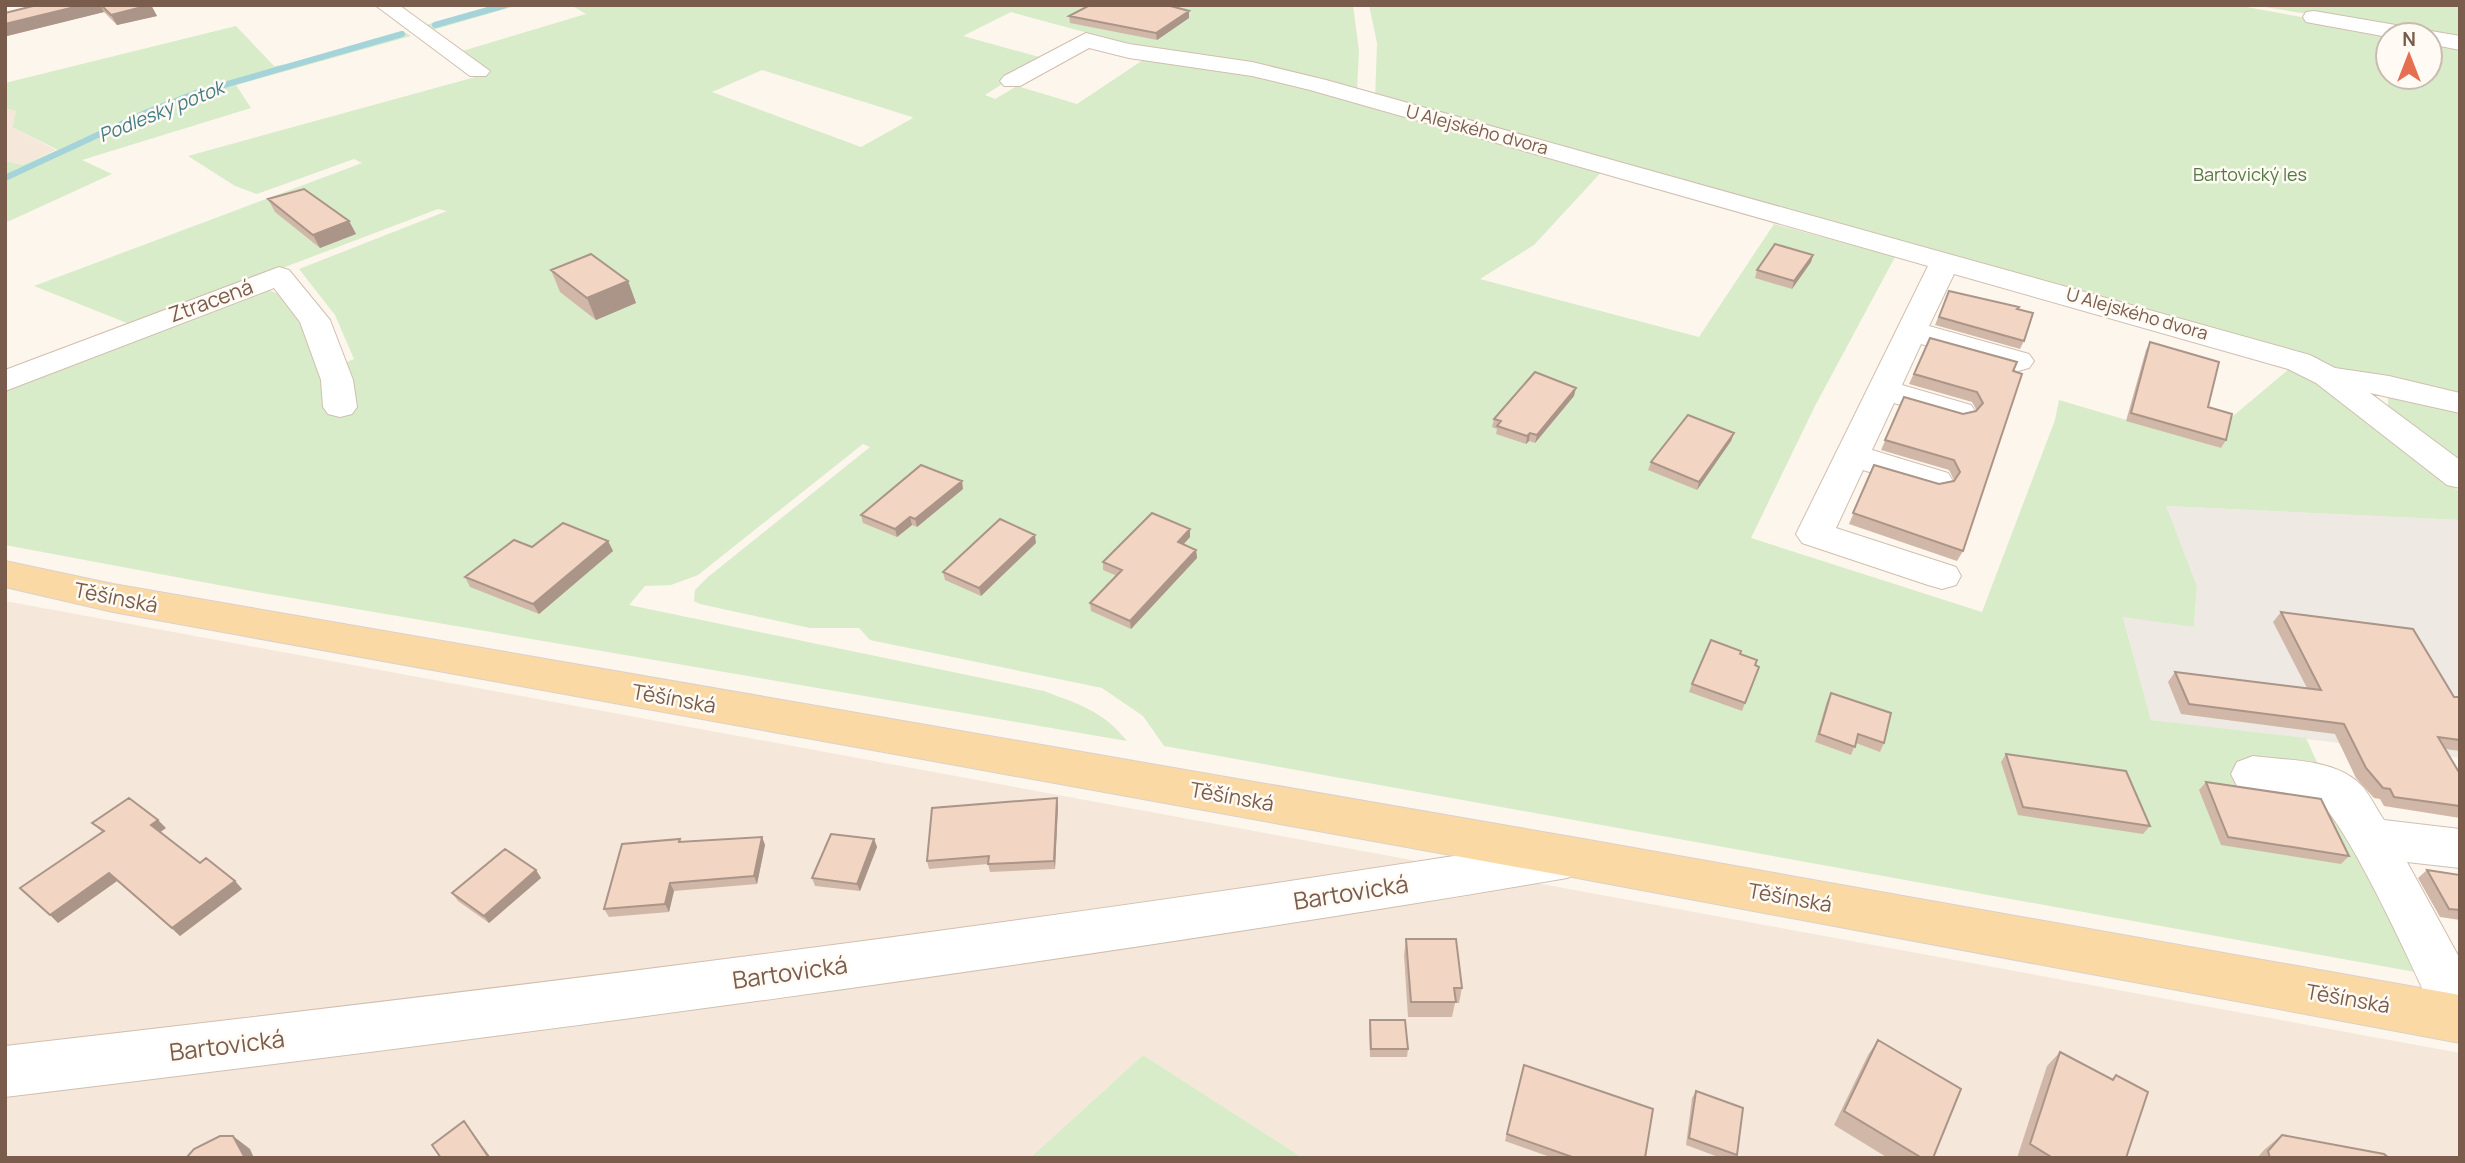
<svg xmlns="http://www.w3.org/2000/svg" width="2465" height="1163" font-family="Manrope,sans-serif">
<rect width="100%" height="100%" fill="#fdf6ec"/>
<path fill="#f5e8da" d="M5,108L16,111L12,127L56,150L22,165L5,161Z
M5,601L2460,1053V1158H1303L1143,1055L1030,1158H5Z"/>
<path fill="#efe9e4" d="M2165,506L2460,520V758L2151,720L2123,616L2194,627L2197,586Z"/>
<path fill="#d8ecc9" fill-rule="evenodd" d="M494,5H519L426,32L419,27Z
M571,5H1353L1359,51L1357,91C1239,68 1126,45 1011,12L963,36L1043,58L985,95L995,99L1017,86L1077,104L1146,58L1216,67L1375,102L1377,43L1369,5H2236L2400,35H2388V77H2430V41L2460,46V398L2327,376L1607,166L1534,245L1480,279L1699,337L1774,224L1895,257L1815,406L1751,538L1982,612L2055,420L2059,400L2221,448L2226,422L2290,368L2315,377L2460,492V520L2166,506L2197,586L2194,627L2123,617L2151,720L2306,738L2327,784L2443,977L1164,746L1143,716L1102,688L870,640L859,628H810L700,604L694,601L695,590L708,577L870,447L863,444L698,575L671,585L645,586L629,605L1044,691C1080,705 1102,710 1127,741L240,589L5,545V385L266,289C307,302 314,334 325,371L354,359L335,315L299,269L447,211L438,209L132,325L34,286L362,163L354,159L257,194L235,186L188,156L490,73L459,52L586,14ZM762,70L912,117L913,118L861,147L712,92Z
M2253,5H2460V39Z
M236,26L274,66L295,63L403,31L411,36L236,85L251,108L82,160L112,174L5,223V161L22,165L58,150L12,127L16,111L5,108V83Z
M2399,395L2460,410V465L2396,416L2388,406V398Z
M1143,1055L1303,1158H1030Z"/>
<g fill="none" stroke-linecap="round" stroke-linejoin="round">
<path stroke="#a5d3da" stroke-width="6" d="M435,25L506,5
M5,178L145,113L196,93L402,34"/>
<defs>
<path id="minor" d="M375,5H399L490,71L486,76H470Z
M2314,11L2460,36V50L2430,44V35L2388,37L2306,22L2303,17L2306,12Z
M1086,33L1129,44L1252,62L1326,80L2310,355L2335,368L2389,376L2460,393V413L2370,393L2460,460V488L2447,485L2316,383L2288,369L1954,274L1929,326L2029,354L2034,361L2029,368L2018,371L1921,344L1902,385L1971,405L1976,412L1971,419L1959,422L1894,403L1872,450L1948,473L1953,481L1948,489L1935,492L1863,470L1836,528L1956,567L1961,576L1956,585L1942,589L1928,585L1802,543L1796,534L1928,266L1310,90L1252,76L1129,58L1089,48L1020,86H1004L1000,81L1004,76Z
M279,267L289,270L330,320L353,380L357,407L352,414L340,417L328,414L323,407L321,380L300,322L274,288L5,391V370Z
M2253,756C2288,761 2337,758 2363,787C2371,797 2377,810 2384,820L2460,829V868L2407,862L2460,959V1039L2442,1032C2425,993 2345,816 2317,801C2302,793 2259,794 2237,786L2231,774L2237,762Z
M1567,838L1584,844L1590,858L1584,872L1567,878C1049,966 527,1034 5,1097V1046C527,986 1049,922 1567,838Z"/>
<path id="major" d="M5,561L113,584L1572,837L2460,995V1043L1572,877L113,612L5,587Z"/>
</defs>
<use href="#minor" stroke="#d1beb0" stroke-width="2"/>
<use href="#major" stroke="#dad1cd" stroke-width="2"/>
<use href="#minor" fill="#fff" fill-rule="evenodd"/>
<use href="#major" fill="#fbd9a5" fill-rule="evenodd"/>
</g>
<path fill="#d1b7a8" d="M37,5H151L157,16L117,25L104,12L7,36L5,34V24Z
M1069,16L1189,18L1157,40L1070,23Z
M268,199L349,221L356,234L320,248L275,212Z
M1813,255L1811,262L1792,289L1755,278L1757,270Z
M551,270L628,281L636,303L596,320L560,292Z
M1949,291L2017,309L2024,341L2020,349L1935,325Z
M1930,338L2017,362L1963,551L1957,561L1849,524L1874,465L1939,484L1954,480L1949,470L1881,450L1904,397L1963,414L1977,411L1972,402L1909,384Z
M2150,342L2208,407L2226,440L2221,448L2126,421L2146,350Z
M1574,396L1535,443L1529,441L1526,444L1496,434L1497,429L1492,427L1494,419Z
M1734,433L1731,441L1697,490L1648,470L1651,462Z
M963,489L917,527L912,525L897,537L863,523L861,515Z
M1190,529V537L1184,544L1196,550L1197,558L1131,629L1091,611L1090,603L1117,576L1103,570V562Z
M608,541L613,551L539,614L470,587L465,577L532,547Z
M1036,543L981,596L945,580L943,572Z
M2281,612L2454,697H2460V751L2445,749L2460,774V818L2384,806L2380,799L2374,798L2356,778L2335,734L2181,714L2168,682L2175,672L2307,688L2273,622Z
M1740,654L1755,665L1759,667L1742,711L1689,692L1692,684Z
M1831,693L1884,743L1880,752L1856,743L1851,755L1815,742L1827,701Z
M2006,754L2150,826L2143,834L2018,815L2001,762Z
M2206,782L2349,856L2341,864L2221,845L2199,790Z
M1058,806L1055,869L990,872L988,864L929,869L927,861Z
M92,823L166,828L160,832L200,863L235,881L242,889L180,936L117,881L58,923L102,832Z
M762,837L765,845L757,884L674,891L669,912L609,917L604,909L681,842Z
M874,839L877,847L860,891L815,886L812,878Z
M536,870L541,878L489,923L458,901L452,893Z
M2427,870L2460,875V920L2440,917L2418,878Z
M1406,939L1462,988L1459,1003H1455L1452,1017H1408L1404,955Z
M1370,1020L1408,1049L1407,1057H1370L1369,1028Z
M1878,1040L1933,1158H1888L1834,1125L1868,1055Z
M2060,1052L2112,1079L2116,1075L2126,1158H2017L2047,1066Z
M1524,1065L1645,1158H1553L1505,1141Z
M1696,1091L1737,1155L1735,1158H1721L1686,1145L1692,1098Z
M2282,1135L2389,1158H2257L2265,1149Z"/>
<path fill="#aa9588" d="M83,5H100L104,12L7,36L5,33V24Z
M151,5L157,16L117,25L111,15Z
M1189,11V18L1157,40L1156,33Z
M349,221L356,234L320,248L313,235Z
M1813,255L1811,262L1792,289L1794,281Z
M628,281L636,303L596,320L587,298Z
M1576,388L1574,396L1535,443L1537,435Z
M1530,433L1529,441L1526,444L1527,436Z
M1734,433L1731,441L1697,490L1699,482Z
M962,481L963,489L917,527L915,519Z
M910,517L912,525L897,537L895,529Z
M1190,529V537L1178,550V542Z
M1035,535L1036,543L981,596L979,588Z
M608,541L613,551L539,614L533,604Z
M1196,550L1197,558L1131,629L1130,621Z
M1057,798L1058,806L1055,869L1054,861Z
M158,820L166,828L159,833L151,825Z
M762,837L765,845L757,884L754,876Z
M874,839L877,847L860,891L857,884Z
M536,870L541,878L489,923L484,916Z
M109,873L117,881L58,923L50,915Z
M235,881L242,889L180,936L172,928Z
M670,883L674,891L669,912L665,904Z
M464,1121L470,1129L491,1158H489Z
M233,1136L250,1149L254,1158H245Z"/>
<path fill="#f3d5c3" stroke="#aa9588" stroke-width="2" d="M37,5H83L5,24V13Z
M101,5H150L111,15Z
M1090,5H1167L1189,11L1156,33L1069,16Z
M304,189L349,221L313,235L268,199Z
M1775,244L1813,255L1794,281L1757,270Z
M591,254L628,281L587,298L551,270Z
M1949,291L2019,307L2017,309L2033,313L2024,341L1939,317Z
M1930,338L2017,362L2013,371L2022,374L1963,551L1853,513L1874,465L1939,484L1954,481L1960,472L1954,460L1885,440L1904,397L1963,414L1976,411L1983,403L1977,392L1914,374Z
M2150,342L2219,362L2208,407L2232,414L2226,440L2131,413Z
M1535,372L1576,388L1537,435L1530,433L1527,436L1497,426L1501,421L1494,419Z
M1688,415L1734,433L1699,482L1651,462Z
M921,465L962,481L915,519L910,517L895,529L861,515Z
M1152,513L1190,529L1178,542L1196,550L1130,621L1090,603L1122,570L1103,562Z
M1000,519L1035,535L979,588L943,572Z
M563,523L608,541L533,604L465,577L514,540L532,547Z
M2281,612L2413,629L2454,697H2460V740L2438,737L2460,774V806L2394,797L2390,789L2383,788L2366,768L2344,724L2189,704L2175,672L2321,690Z
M1711,640L1741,651L1740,654L1757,660L1755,665L1759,667L1745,703L1692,684Z
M1831,693L1891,713L1884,743L1858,734L1855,747L1819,734Z
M2006,754L2126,771L2150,826L2023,807Z
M2206,782L2321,799L2349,856L2228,837Z
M129,798L158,820L151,825L200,863L206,858L235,881L172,928L109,873L50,915L20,888L104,831L92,823Z
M1057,798L1054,861L988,864L989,856L927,861L932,808Z
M831,834L874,839L857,884L812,878Z
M762,837L754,876L670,883L665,904L604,909L622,844L680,839L679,842Z
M505,849L536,870L484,916L452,893Z
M2427,870L2460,875V910L2449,909Z
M1406,939H1456L1462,988H1454L1456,1002H1411Z
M1370,1020H1405L1408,1049H1371Z
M1878,1040L1961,1089L1933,1158H1922L1844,1111Z
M2060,1052L2113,1080L2116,1075L2148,1092L2126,1158H2053L2030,1144Z
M1524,1065L1653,1109L1645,1158H1575L1507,1134Z
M1696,1091L1743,1108L1737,1155L1689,1138Z
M464,1121L489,1158H441L432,1145Z
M2282,1135L2384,1154L2389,1158H2270L2268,1151Z
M220,1136H233L245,1158H186L194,1149Z"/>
<g text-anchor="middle" stroke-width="5" stroke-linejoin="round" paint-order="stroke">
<g font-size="18" fill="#7a5c4d" stroke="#fffaf3">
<text transform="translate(1477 130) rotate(15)" y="6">U Alejského dvora</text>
<text transform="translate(2137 314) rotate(16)" y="6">U Alejského dvora</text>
</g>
<g font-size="18" fill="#537a41" stroke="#fffaf3">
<text x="2250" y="181">Bartovický les</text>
</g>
<g font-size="19" font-style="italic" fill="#437c86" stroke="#fffaf3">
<text transform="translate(161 111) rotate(-22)" y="7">Podleský potok</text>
</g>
<g font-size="21" fill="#7a5c4d" stroke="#fffaf3">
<text transform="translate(211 301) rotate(-20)" y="7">Ztracená</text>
<text transform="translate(116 598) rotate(11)" y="7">Těšínská</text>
<text transform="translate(674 699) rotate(10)" y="7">Těšínská</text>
<text transform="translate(1232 797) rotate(10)" y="7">Těšínská</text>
<text transform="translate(1790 898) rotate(10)" y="7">Těšínská</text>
<text transform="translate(2348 999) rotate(10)" y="7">Těšínská</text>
</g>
<g font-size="24" fill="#7a5c4d" stroke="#fffaf3">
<text transform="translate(1351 893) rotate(-9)" y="8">Bartovická</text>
<text transform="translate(790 973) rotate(-8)" y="8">Bartovická</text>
<text transform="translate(227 1046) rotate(-7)" y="8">Bartovická</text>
</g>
</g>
<rect width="2465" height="1163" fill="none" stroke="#7a5c4d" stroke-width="14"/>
<g transform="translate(2409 56)"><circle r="33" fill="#fffaf3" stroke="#cabbb1" stroke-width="2"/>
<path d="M0-5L12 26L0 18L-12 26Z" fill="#e76f51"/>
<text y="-10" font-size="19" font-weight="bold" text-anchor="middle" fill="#7a5c4d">N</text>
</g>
</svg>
